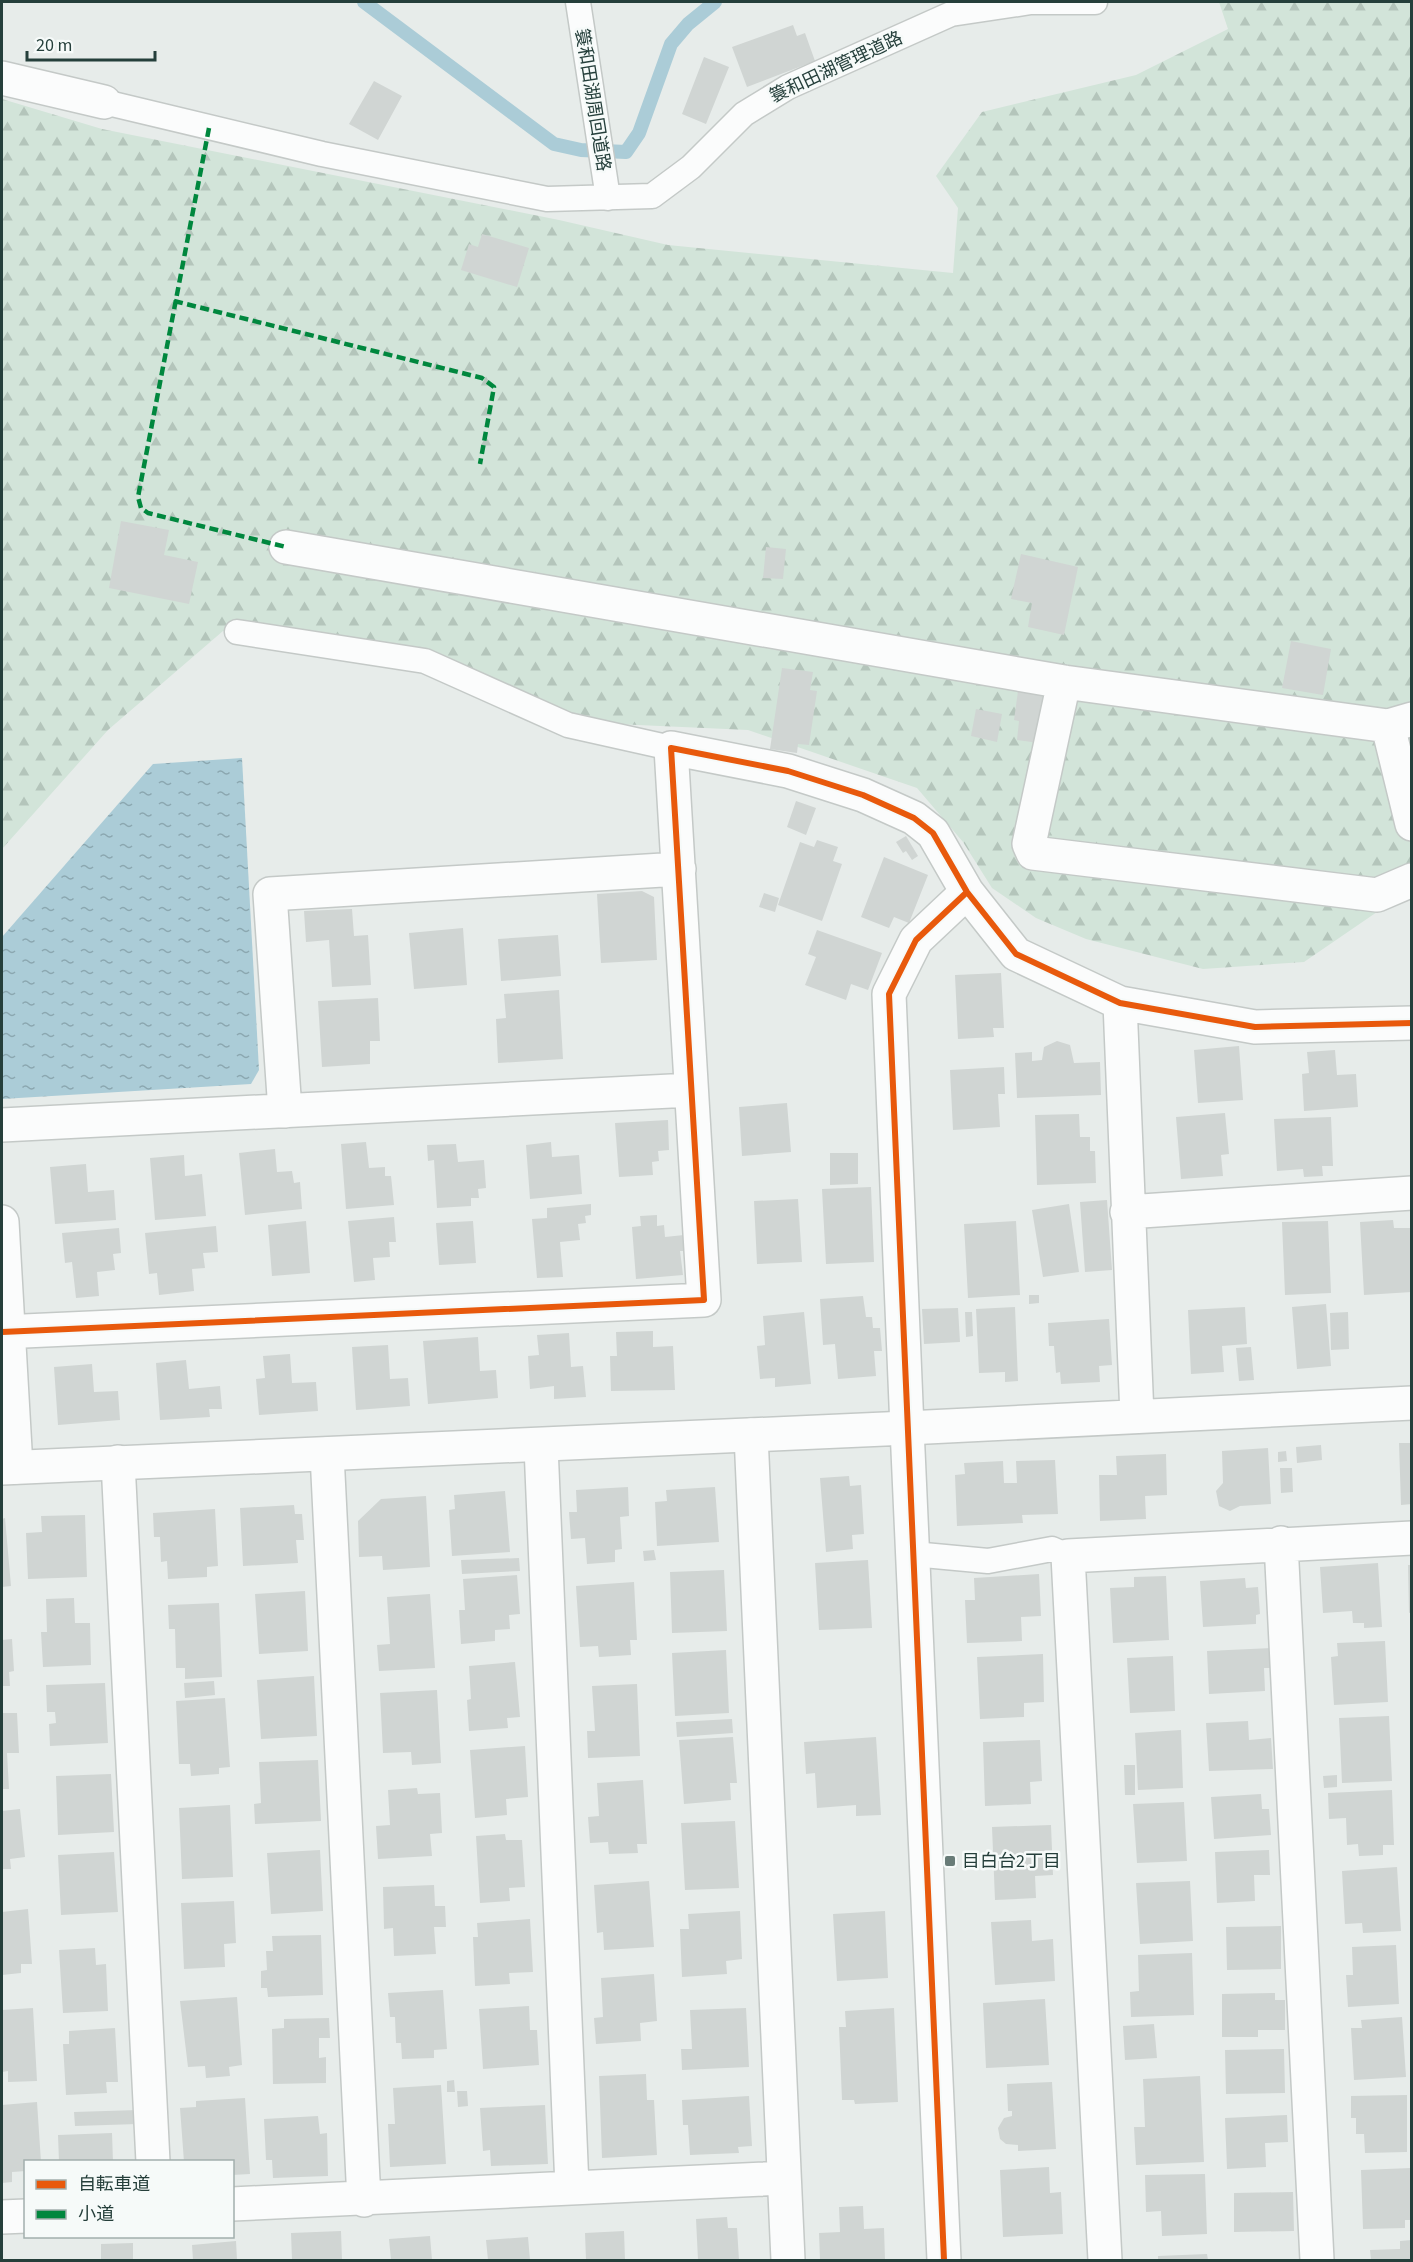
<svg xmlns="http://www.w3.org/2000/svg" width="1413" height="2262" font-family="'Source Sans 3','Noto Sans JP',sans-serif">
<defs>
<pattern id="forest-firs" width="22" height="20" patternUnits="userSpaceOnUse" patternTransform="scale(1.5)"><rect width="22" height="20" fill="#d2e4d9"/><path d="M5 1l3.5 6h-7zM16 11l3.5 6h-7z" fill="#b4c5bb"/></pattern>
<pattern id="water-ripples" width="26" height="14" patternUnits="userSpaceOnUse" patternTransform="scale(1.5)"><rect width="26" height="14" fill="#abccd7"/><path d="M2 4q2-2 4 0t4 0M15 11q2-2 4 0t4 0" fill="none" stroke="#8ba7b0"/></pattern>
</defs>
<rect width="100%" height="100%" fill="#e7ecea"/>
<path fill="url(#forest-firs)" d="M1219,2H1411V865L1377,912L1304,962L1203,969L1086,939L1036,918L992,888L963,842L917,788L748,730L572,722L431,656L223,631L108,730L2,849V99L102,129L559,220L668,245L953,273L958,208L936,176L982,112L1136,75L1228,29Z"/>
<path fill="url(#water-ripples)" d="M242,758L259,1070L251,1084L2,1099V937L153,764Z"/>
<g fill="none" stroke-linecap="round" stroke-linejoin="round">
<path stroke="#abccd7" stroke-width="14" d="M364,2L554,144L581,150L626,152L639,133L671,44L688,24L715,2"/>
</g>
<path fill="#d0d5d3" d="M793,25L797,36L805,33L815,61L747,87L732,47Z
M704,57L729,67L706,124L682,114Z
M374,81L402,96L378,140L349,124Z
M482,234L529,248L517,287L461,270L469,244L478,247Z
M121,521L169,530L164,555L198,562L189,604L109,588Z
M766,547L786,549L783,579L763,578Z
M1021,554L1078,567L1064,635L1028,627L1032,603L1011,599Z
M1291,641L1331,649L1323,695L1282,688Z
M782,668L813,672L810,690L817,691L809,745L798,744L797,753L770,749Z
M1018,691L1046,695L1039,743L1017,740L1019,721L1014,720Z
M976,709L1002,714L997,742L971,736Z
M796,801L816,808L806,835L787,827Z
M906,836L918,856L912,860L906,851L903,853L896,842Z
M817,840L838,847L833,861L842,864L822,921L778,905L800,842L814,847Z
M884,857L928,875L909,923L894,917L889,928L861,917Z
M642,891L654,897L657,960L601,963L597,894Z
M764,893L779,898L775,912L759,907Z
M352,909L354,936L368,935L371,985L332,987L329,940L306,942L304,911Z
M463,928L467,985L414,989L409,933Z
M817,930L882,953L868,990L851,984L846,1000L805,985L816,957L808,954Z
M558,935L561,976L501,981L498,939Z
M1001,973L1004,1028H993L994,1037L958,1039L955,975Z
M559,990L563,1059L498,1063L496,1019L506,1018L504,994Z
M378,998L380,1041H370V1064L322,1067L318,1001Z
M1057,1041L1070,1045L1074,1063L1100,1062L1101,1095L1017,1098L1015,1053L1032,1052V1061L1042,1060L1044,1047Z
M1239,1046L1243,1100L1198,1103L1194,1050Z
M1335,1050L1337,1075L1356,1074L1358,1107L1304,1111L1302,1074L1309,1073L1307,1052Z
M1004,1067L1005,1094H998L1000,1127L953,1130L950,1070Z
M787,1103L791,1152L742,1156L739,1107Z
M1225,1113L1229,1154L1221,1155L1223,1176L1181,1179L1176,1117Z
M1079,1114L1080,1137H1090V1151H1095L1096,1183L1037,1185L1035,1115Z
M1331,1117L1333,1166H1322L1323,1176L1304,1177L1303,1169L1277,1171L1274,1119Z
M668,1120L669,1150L658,1151L659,1161L652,1162L653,1175L619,1177L615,1123Z
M366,1142L369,1168L385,1167V1176H391L394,1205L346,1209L341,1144Z
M551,1142L552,1157L579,1155L582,1194L530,1199L526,1145Z
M456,1144L458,1162L484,1160L486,1188L478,1189L479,1198H471V1206L437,1208L434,1160L428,1161L427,1145Z
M275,1149L277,1172L292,1171L294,1183L300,1182L302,1209L245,1215L239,1153Z
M830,1153H858V1184L830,1185Z
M184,1155L185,1176L202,1174L206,1216L155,1220L150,1158Z
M86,1164L88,1192L114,1190L116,1220L55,1224L50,1167Z
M871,1187L874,1262L826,1264L822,1189Z
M798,1199L802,1262L757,1264L754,1201Z
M1107,1200L1112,1270L1085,1272L1080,1202Z
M591,1204V1215L585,1216L586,1223L578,1224L580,1240L560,1242L563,1277L537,1278L532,1219L547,1218V1208Z
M1069,1204L1079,1272L1043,1277L1032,1210Z
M657,1215V1226L664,1225L665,1237L684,1235L685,1251H680L683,1275L636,1279L632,1227L641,1226L640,1216Z
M394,1217L396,1242H389L390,1257L373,1258L375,1280L354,1282L348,1221Z
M1393,1220L1394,1228H1411L1412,1292L1364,1295L1360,1222Z
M306,1221L310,1273L272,1276L268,1225Z
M473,1221L476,1263L439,1265L436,1223Z
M1016,1221L1020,1295L968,1298L964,1224Z
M1328,1221L1331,1293L1285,1295L1282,1222Z
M216,1226L218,1252L203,1253L205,1268L192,1269L194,1291L159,1295L157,1273L149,1274L145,1233Z
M119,1228L121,1253L113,1254L115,1270L97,1272L99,1296L76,1298L72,1262L65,1263L62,1233Z
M1029,1295H1039V1303L1029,1304Z
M863,1296L866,1317H872L873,1328H880L882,1351H874L876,1376L838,1379L835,1344L823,1345L820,1299Z
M1326,1304L1331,1366L1297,1369L1292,1307Z
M1015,1307L1018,1381L1005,1382V1372L979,1373L976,1309Z
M1245,1307L1247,1344L1222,1346L1224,1372L1191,1374L1188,1310Z
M958,1308L960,1342L924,1344L922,1309Z
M804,1312L811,1384L775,1387V1378L760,1379L757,1346L765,1345L763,1316Z
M965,1312H972L973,1336L966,1337Z
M1348,1312L1349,1349L1331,1350L1330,1313Z
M1109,1319L1112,1365L1099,1366L1100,1382L1061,1384L1060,1372L1056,1373L1054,1346H1049L1048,1323Z
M653,1331V1347L673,1346L675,1390L611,1391L610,1356H617L616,1332Z
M569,1333L571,1367L583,1366L586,1397L554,1399V1386L530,1389L528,1356L539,1355L537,1335Z
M478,1337L480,1371L496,1370L498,1398L428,1404L423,1341Z
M388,1345L390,1379L408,1378L410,1406L356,1410L352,1347Z
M1251,1347L1254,1380L1239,1381L1236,1348Z
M290,1354L292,1383L316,1382L318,1411L259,1415L256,1379L265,1378L263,1356Z
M186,1360L189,1389L220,1386L222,1409H209L210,1417L160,1420L156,1363Z
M92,1364L94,1392L118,1391L120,1420L58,1425L54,1367Z
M1399,1443H1412V1504L1401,1505Z
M1321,1445L1322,1460L1297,1463L1296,1447Z
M1268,1448L1271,1504L1240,1506L1230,1511L1219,1506L1216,1491L1223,1483L1222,1451Z
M1286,1451L1287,1461L1278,1462V1452Z
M1166,1454L1167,1495L1145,1496L1146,1519L1100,1521L1099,1475H1117L1116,1456Z
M1055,1460L1058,1514L1022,1515L1023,1523L957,1526L955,1475L965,1474L964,1463L1003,1461L1004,1483H1017L1016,1461Z
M1280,1468H1292L1293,1492L1281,1493Z
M849,1476L850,1486L861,1485L864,1534L852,1535L853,1549L826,1552L820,1478Z
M628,1487L629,1516L620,1517L622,1549L615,1550V1562L587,1564L585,1538L571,1539L569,1512H577L576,1490Z
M715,1487L719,1542L657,1546L655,1502L667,1501L666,1490Z
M505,1491L510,1552L452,1556L449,1510L455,1509L454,1495Z
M426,1496L430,1567L383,1570L382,1556L359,1557L358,1521L381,1499Z
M294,1505L295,1514H302L304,1540H296L298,1563L243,1566L240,1508Z
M215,1509L218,1566L207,1567V1577L168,1579L167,1561L161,1562L160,1537H154L153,1513Z
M85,1515L87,1577L28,1579L26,1533L42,1532L41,1516Z
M5,1518L11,1586L2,1587V1519Z
M654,1550L656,1560L644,1561L643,1551Z
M519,1558L520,1571L462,1574L461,1560Z
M868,1560L872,1628L819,1630L815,1563Z
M1378,1563L1382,1627L1364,1628V1623H1353L1352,1611L1323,1613L1320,1567Z
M1408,1565H1412V1612L1409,1613Z
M724,1570L727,1631L672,1633L670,1572Z
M1039,1574L1041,1616L1021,1617L1022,1641L967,1643L965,1600H975L974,1578Z
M517,1575L520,1614L509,1615L510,1629L495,1630V1641L461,1644L459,1610H465L463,1579Z
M1166,1576L1169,1640L1113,1643L1110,1588L1134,1587V1577Z
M1245,1578L1246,1588L1258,1587L1260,1614L1256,1615V1624L1203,1627L1200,1581Z
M634,1582L637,1640H630L631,1655L599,1657L598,1646L580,1647L576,1586Z
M305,1591L308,1651L259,1654L255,1594Z
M430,1594L435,1668L379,1671L377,1645L390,1644L387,1597Z
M74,1598L75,1623H90L91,1665L43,1667L41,1632H47L46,1599Z
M219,1603L222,1677L185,1679V1668H176L175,1629H169L168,1605Z
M12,1639L14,1671L9,1672L10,1686H2V1640Z
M1385,1641L1388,1702L1334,1705L1331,1657L1338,1656L1337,1643Z
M1272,1648V1668H1264L1265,1691L1209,1694L1207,1651Z
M726,1650L729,1713L675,1716L672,1653Z
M1043,1654L1044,1702L1024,1703V1717L980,1719L977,1657Z
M1173,1656L1175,1711L1130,1713L1127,1658Z
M515,1662L520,1717L507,1718L508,1728L469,1731L467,1700L471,1699L469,1666Z
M314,1676L317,1736L261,1739L257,1680Z
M214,1681L215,1695L185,1698L184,1683Z
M105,1683L108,1743L50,1746L49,1724L56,1723L55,1712H47L46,1685Z
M637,1684L640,1756L588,1758L587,1731H595L592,1686Z
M437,1690L441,1763L412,1765L411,1752L383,1753L380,1693Z
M225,1698L230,1767L219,1768V1774L191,1776L190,1764H179L176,1701Z
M2,1713H17L19,1753H7L9,1789H2Z
M1389,1716L1392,1781L1342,1783L1339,1718Z
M732,1719L733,1733L677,1737L676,1722Z
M1248,1721L1249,1740L1271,1738L1273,1769L1209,1771L1206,1723Z
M1181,1730L1183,1788L1138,1790L1135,1733Z
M733,1737L737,1783H730L731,1800L684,1804L679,1740Z
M876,1737L881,1815L856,1816V1805L817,1808L815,1773L806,1774L804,1742Z
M1040,1740L1042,1781L1030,1782L1031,1804L985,1806L983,1742Z
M525,1746L528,1797L506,1799L507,1815L475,1818L470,1750Z
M318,1760L321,1821L255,1824L254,1804L261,1803L259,1762Z
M1124,1765H1135V1795H1125Z
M111,1774L114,1832L58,1835L56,1776Z
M1337,1775V1787L1324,1788L1323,1776Z
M643,1780L647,1844H637L638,1853L609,1854L608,1842L590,1843L588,1817L599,1816L597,1783Z
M417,1788L418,1794L440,1793L442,1833L430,1834L432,1856L378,1859L376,1826L390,1825L388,1790Z
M1392,1790L1394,1845H1383V1855L1359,1856L1358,1844L1347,1845L1346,1818L1329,1819L1328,1793Z
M1261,1794L1262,1809H1269L1271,1835L1214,1839L1211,1797Z
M1184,1802L1187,1861L1137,1863L1133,1804Z
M230,1805L233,1877L182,1879L179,1808Z
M20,1809L25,1857L10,1859L11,1869H2V1811Z
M735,1821L739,1888L685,1890L681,1823Z
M1051,1825L1053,1875L1035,1876L1036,1898L995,1900L992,1827Z
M505,1834L506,1840H522L525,1887L509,1888L510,1901L480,1903L476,1836Z
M320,1850L323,1911L271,1914L267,1853Z
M1269,1850L1270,1875H1254L1255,1901L1217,1903L1215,1852Z
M114,1852L118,1912L61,1915L58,1855Z
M1397,1867L1401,1931L1363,1933L1362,1923L1345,1924L1342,1871Z
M649,1881L654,1947L604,1950L603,1932L597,1933L594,1885Z
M1190,1881L1193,1941L1140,1944L1136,1883Z
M434,1885L435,1906H445L446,1927H434L436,1954L394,1956L393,1928L384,1929L383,1887Z
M234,1901L236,1943L224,1944L225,1967L184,1969L181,1903Z
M28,1909L32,1964H21V1973L2,1975V1912Z
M740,1911L742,1959L726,1961L727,1974L682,1977L680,1929H689L688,1914Z
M885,1911L888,1978L837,1981L833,1914Z
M530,1919L533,1972L509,1973L510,1984L475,1986L473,1937H478L477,1923Z
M1031,1920L1032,1941L1053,1939L1055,1981L995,1985L991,1922Z
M1281,1926V1969L1227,1970L1226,1927Z
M321,1935L323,1995L268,1997L267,1988H261V1971L267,1970L266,1951H273L272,1936Z
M1396,1945L1399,2004L1348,2007L1346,1975H1353L1352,1947Z
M95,1948L96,1965L106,1964L108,2011L63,2013L59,1950Z
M1192,1953L1194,2015L1131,2017L1130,1992L1139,1991L1138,1955Z
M654,1974L657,2021L640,2023L641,2041L596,2044L594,2018L603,2017L601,1978Z
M443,1990L447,2049L434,2050V2058L402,2059L401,2043H396L395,2017H390L388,1993Z
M1275,1993V2000H1285V2030H1258V2037H1222V1994Z
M237,1997L242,2065L229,2067L230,2076L206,2078L205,2066L188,2067L180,2001Z
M1045,1999L1049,2065L986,2068L983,2003Z
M529,2006L530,2030H537L539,2065L483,2069L479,2009Z
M33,2008L37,2081L8,2082V2071L2,2072V2010Z
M746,2008L749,2067L682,2070L681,2049H692L690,2010Z
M894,2008L898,2102L855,2104L854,2100H842L839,2027H846L845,2011Z
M1402,2017L1406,2077L1354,2080L1351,2028H1362L1361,2020Z
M329,2018L330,2038H319V2058L326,2057V2083L273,2084L272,2029L284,2028V2019Z
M1154,2024L1157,2058L1125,2060L1123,2026Z
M115,2028L118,2082H106L107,2093L66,2095L63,2044H69V2031Z
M1284,2049L1285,2093L1226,2094L1225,2050Z
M646,2074L647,2100H654L657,2155L602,2158L599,2076Z
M1200,2076L1204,2162L1136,2165L1134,2127H1145L1143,2079Z
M454,2080L455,2092H447V2081Z
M1052,2082L1056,2149L1018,2151V2145L1006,2144L1000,2139L998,2128L1004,2118L1012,2116V2111H1008L1007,2084Z
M441,2085L446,2164L390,2167L388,2124H395L393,2088Z
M457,2091H467L468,2106L458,2107Z
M1407,2095V2152L1365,2153L1364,2134H1356V2118H1351V2096Z
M749,2096L752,2146L738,2147L739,2153L690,2155L688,2125H683L682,2100Z
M245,2098L250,2174L232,2175V2162H184L180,2108L196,2107V2101Z
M37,2102L41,2162H26V2171L12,2172V2182L2,2183V2105Z
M545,2105L548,2164L491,2166L490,2150L483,2151L480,2108Z
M138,2110V2124L75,2126L74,2112Z
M1287,2115L1288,2142L1265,2143L1266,2167L1227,2169L1225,2118Z
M318,2116L320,2134L327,2133L328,2176L273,2178L272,2160H266L264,2119Z
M112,2133L113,2162H59L58,2135Z
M1049,2167L1050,2193L1061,2192L1063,2234L1003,2237L1000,2170Z
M1411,2168L1412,2220H1405V2228L1363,2229L1361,2170Z
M1205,2174L1207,2234L1162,2236L1161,2211L1146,2212L1145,2175Z
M1293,2192L1294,2231L1234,2232V2193Z
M863,2206L864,2229L884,2228L885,2260H820L819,2233L840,2232L839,2207Z
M727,2217L728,2228H737L739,2260H698L696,2219Z
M341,2231L342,2260H292L291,2233Z
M624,2231L625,2260H586L585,2233Z
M430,2236L432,2260H391L389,2239Z
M528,2237L530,2260H488L486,2240Z
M1412,2240V2260H1371L1370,2250L1400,2249V2241Z
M236,2241L237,2260H193L192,2245Z
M133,2243V2260H101V2244Z
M1207,2254L1208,2260H1158V2256Z"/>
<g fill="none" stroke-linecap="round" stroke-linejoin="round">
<defs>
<path id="service" d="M578,2L608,198
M104,102L322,154L547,199L652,196L691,167L744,114L788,87L951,14L1031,2H1095
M237,632L425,661L568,725L671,748
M913,1554L988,1561L1052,1549L1068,1556"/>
<path id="minor" d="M2,78L104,102
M286,547L1064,682L1388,726L1412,719
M1064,682L1029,844L1033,853L1377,895L1412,880
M1388,726L1412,824
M967,892L916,940L889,994L907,1428L1412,1403
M1120,1003L1137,1416
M285,1111L270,894L679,869
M2,1125L691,1090
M1127,1212L1412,1193
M2,1222L16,1467
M2,1332L704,1300L671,748L788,771L863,795L914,818L933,833L967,892L1016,954L1120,1003L1255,1027L1412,1023
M751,1435L788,2260
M541,1446L572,2187
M327,1454L364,2200
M118,1462L153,2162
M1281,1543L1317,2260
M232,2204L784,2178
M2,2217L26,2216
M1105,2260L1068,1556L1412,1538"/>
<path id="tertiary" d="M2,1468L907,1428L944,2260"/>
</defs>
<use href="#service" stroke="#c4c9c7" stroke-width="27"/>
<use href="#minor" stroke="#c4c9c7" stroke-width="36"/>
<use href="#tertiary" stroke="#c4c9c7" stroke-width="36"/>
<use href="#service" stroke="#fbfcfc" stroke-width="24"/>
<use href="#minor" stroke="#fbfcfc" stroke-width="33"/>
<use href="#tertiary" stroke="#fbfcfc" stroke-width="33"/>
<path stroke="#00873e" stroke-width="4.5" stroke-dasharray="9 4.5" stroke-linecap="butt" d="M209,128L138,497L141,508L148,513L286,547
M174,301L482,378L494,387L480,464"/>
<defs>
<path id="cycleway" d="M2,1332L704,1300L671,748L788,771L863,795L914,818L933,833L967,892L1016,954L1120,1003L1255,1027L1412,1023
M944,2260L889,994L916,940L967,892"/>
</defs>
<use href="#cycleway" stroke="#f6faf9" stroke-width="10"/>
<use href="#cycleway" stroke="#e8590c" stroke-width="6"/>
</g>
<rect fill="#697c78" stroke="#f6faf9" stroke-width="2" x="944" y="1855" width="12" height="12" rx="3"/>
<g text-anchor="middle" stroke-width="5" stroke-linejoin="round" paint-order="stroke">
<g font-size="18" fill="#253f3b" stroke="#f6faf9">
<text transform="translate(836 67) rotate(-25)" y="6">簑和田湖管理道路</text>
<text transform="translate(593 100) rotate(81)" y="6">簑和田湖周回道路</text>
</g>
<g font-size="18" fill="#253f3b" stroke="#f6faf9" text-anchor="start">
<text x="962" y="1867">目白台2丁目</text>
</g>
</g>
<rect width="1413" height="2262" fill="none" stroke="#253f3b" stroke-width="6"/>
<rect x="24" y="2160" width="210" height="78" fill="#f6faf9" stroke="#a2afad" stroke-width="1.5"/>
<rect x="36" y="2180" width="30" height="9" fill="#e8590c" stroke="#a2afad" stroke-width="1.5"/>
<text x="78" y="2190" font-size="18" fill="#253f3b">自転車道</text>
<rect x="36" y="2210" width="30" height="9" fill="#00873e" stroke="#a2afad" stroke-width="1.5"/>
<text x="78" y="2220" font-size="18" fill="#253f3b">小道</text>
<path d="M27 51v9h128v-9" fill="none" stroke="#253f3b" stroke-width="3"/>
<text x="36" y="51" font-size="18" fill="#253f3b" stroke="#f6faf9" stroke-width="4.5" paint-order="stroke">20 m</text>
</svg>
